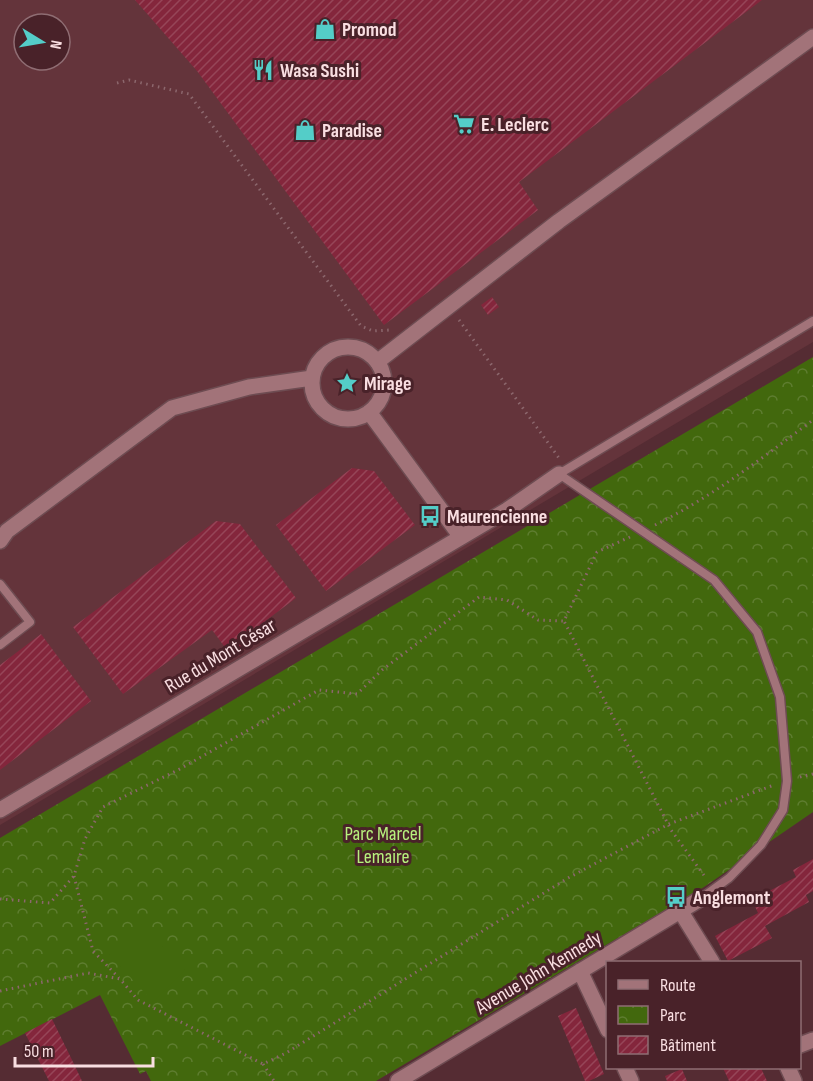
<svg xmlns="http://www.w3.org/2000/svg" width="813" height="1081" font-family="'Sofia Sans Condensed',sans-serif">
<defs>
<pattern id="park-crowns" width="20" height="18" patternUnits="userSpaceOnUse" patternTransform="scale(1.5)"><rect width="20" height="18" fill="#42680d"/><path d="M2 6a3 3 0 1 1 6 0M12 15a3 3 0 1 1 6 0" fill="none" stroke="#5e7d30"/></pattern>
<pattern id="building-hatch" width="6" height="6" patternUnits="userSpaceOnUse" patternTransform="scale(1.5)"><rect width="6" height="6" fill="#84263c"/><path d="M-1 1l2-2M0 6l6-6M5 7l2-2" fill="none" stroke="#964558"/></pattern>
</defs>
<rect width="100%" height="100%" fill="#552c33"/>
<path fill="#64343b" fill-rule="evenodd" d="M0,0H813V342L0,825ZM24,24H60V60H24Z"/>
<path fill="url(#park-crowns)" d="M813,357V812L704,887L376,1081H151L146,1071L140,1074L100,995L0,1046V838Z"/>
<path fill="#42680d" d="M141,924L185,970L153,1002L109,954Z"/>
<path fill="url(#building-hatch)" d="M135,0H762L519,182L538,210L384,325L197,71Z
M492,297L499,307L488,315L481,305Z
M352,468L374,471L415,525L326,591L276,525Z
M216,521L240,524L296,598L244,637L250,645L239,654L234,645L227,650L212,630L123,694L73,627Z
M41,634L91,701L0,770V665Z
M813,859V891L806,895L809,902L765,926L772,938L728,961L715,936L758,913L752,900L796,877L793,870Z
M576,1008L604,1074L589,1081H585L558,1016Z
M52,1019L73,1062L82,1081H49L25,1033Z
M723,1068H761L767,1081H729Z
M682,1069L687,1081H667L665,1076Z"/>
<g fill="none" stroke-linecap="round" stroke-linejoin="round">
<defs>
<path id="lane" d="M0,584L30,622L0,645
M700,899L729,878L761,845L783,810L787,781L780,697L757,632L714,580L559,474L813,321"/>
<path id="street" d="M312 383a36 36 0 1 1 72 0a36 36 0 1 1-72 0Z
M377,362L559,221L813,37
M369,412L461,537
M0,541L7,531L172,408L249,387L312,378
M0,810L507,510L559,474
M681,912L712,962
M580,971L608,1030
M800,1045L813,1040
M625,1068L631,1081
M788,1068L794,1081
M398,1081L700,899"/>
</defs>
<use href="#lane" stroke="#6e4c52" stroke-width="11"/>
<use href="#street" stroke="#6e4c52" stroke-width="18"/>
<path stroke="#8c676d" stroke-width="3" stroke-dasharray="1.5 4.5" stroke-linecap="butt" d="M117,83L129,80L189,94L361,326L373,331L390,330
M459,320L559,458
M655,525C712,497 762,458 813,420
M630,537L597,552L564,621L671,830L706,878
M800,777L813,774
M74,876L93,951L119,978
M0,899L50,903L74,876L85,839L103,807L178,770L319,690L357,694L382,670L479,597L507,600L538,620L564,621
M0,991L88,973L120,979L138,1000L263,1064L286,1053L568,878L669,824L774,785
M263,1064L274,1081"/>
<use href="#lane" stroke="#a27379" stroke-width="8"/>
<use href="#street" stroke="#a27379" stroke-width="15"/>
</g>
<defs>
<symbol id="shop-bare" viewBox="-9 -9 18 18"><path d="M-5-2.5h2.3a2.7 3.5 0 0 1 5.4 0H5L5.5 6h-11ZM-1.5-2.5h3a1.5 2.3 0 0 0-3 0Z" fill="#54cdc8" stroke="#492229" stroke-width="2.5" paint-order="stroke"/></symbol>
<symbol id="restaurant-bare" viewBox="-9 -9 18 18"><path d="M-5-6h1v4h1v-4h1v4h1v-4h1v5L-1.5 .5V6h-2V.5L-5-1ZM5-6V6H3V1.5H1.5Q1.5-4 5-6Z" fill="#54cdc8" stroke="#492229" stroke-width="2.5" paint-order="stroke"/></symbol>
<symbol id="supermarket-bare" viewBox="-9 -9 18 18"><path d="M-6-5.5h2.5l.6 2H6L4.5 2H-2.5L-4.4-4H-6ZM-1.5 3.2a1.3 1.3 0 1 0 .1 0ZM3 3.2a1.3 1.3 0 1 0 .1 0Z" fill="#54cdc8" stroke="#492229" stroke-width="2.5" paint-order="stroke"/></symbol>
<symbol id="sight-bare" viewBox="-9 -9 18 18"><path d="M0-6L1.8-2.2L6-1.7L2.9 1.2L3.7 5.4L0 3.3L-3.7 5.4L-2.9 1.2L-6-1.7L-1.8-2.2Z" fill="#54cdc8" stroke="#492229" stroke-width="2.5" paint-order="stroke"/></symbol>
<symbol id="bus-bare" viewBox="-9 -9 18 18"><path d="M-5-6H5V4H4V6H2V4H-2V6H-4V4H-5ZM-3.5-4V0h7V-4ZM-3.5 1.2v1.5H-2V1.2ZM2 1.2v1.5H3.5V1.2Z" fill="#54cdc8" stroke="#492229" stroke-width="2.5" paint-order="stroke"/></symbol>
</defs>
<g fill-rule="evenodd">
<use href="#shop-bare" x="310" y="14" width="30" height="30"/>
<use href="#restaurant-bare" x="248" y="55" width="30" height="30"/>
<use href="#supermarket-bare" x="449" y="109" width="30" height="30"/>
<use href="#shop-bare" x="290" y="115" width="30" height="30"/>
<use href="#sight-bare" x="332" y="368" width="30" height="30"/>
<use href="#bus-bare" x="415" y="501" width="30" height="30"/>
<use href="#bus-bare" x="661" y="882" width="30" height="30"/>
</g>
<g text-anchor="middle" stroke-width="6" stroke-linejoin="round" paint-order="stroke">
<g font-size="20" font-weight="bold" fill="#f9dee1" stroke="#492229" text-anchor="start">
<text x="342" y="36">Promod</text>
<text x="280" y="77">Wasa Sushi</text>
<text x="481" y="131">E. Leclerc</text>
<text x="322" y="137">Paradise</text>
<text x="364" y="390">Mirage</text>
<text x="447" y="523">Maurencienne</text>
<text x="693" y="904">Anglemont</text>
</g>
<g font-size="20" fill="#f9dee1" stroke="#492229">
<text transform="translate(220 655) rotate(-31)" y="7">Rue du Mont César</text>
<text transform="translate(538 972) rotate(-31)" y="7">Avenue John Kennedy</text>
</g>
<g font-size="20" fill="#b7f17d" stroke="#492229">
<text x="383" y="840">Parc Marcel<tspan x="383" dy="23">Lemaire</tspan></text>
</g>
</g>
<rect x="606" y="961" width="195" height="108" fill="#492229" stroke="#8f6d73" stroke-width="1.5"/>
<rect x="618" y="980" width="30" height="9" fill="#a27379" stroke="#8f6d73" stroke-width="1.5"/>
<text x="660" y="991" font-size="18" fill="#f9dee1">Route</text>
<rect x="618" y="1006" width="30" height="18" fill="url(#park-crowns)" stroke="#8f6d73" stroke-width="1.5"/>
<text x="660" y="1021" font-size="18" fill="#f9dee1">Parc</text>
<rect x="618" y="1036" width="30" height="18" fill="url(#building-hatch)" stroke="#8f6d73" stroke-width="1.5"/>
<text x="660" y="1051" font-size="18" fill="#f9dee1">Bâtiment</text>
<g transform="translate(42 42) rotate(101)"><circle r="28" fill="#492229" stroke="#8f6d73" stroke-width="1.5"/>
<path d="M0-4.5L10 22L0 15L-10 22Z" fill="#54cdc8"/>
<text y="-9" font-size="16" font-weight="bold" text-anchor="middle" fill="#f9dee1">N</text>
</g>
<path d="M15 1057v9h138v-9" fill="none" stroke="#f9dee1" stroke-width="3"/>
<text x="24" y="1057" font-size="18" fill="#f9dee1" stroke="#492229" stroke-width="4.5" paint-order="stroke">50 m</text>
</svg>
